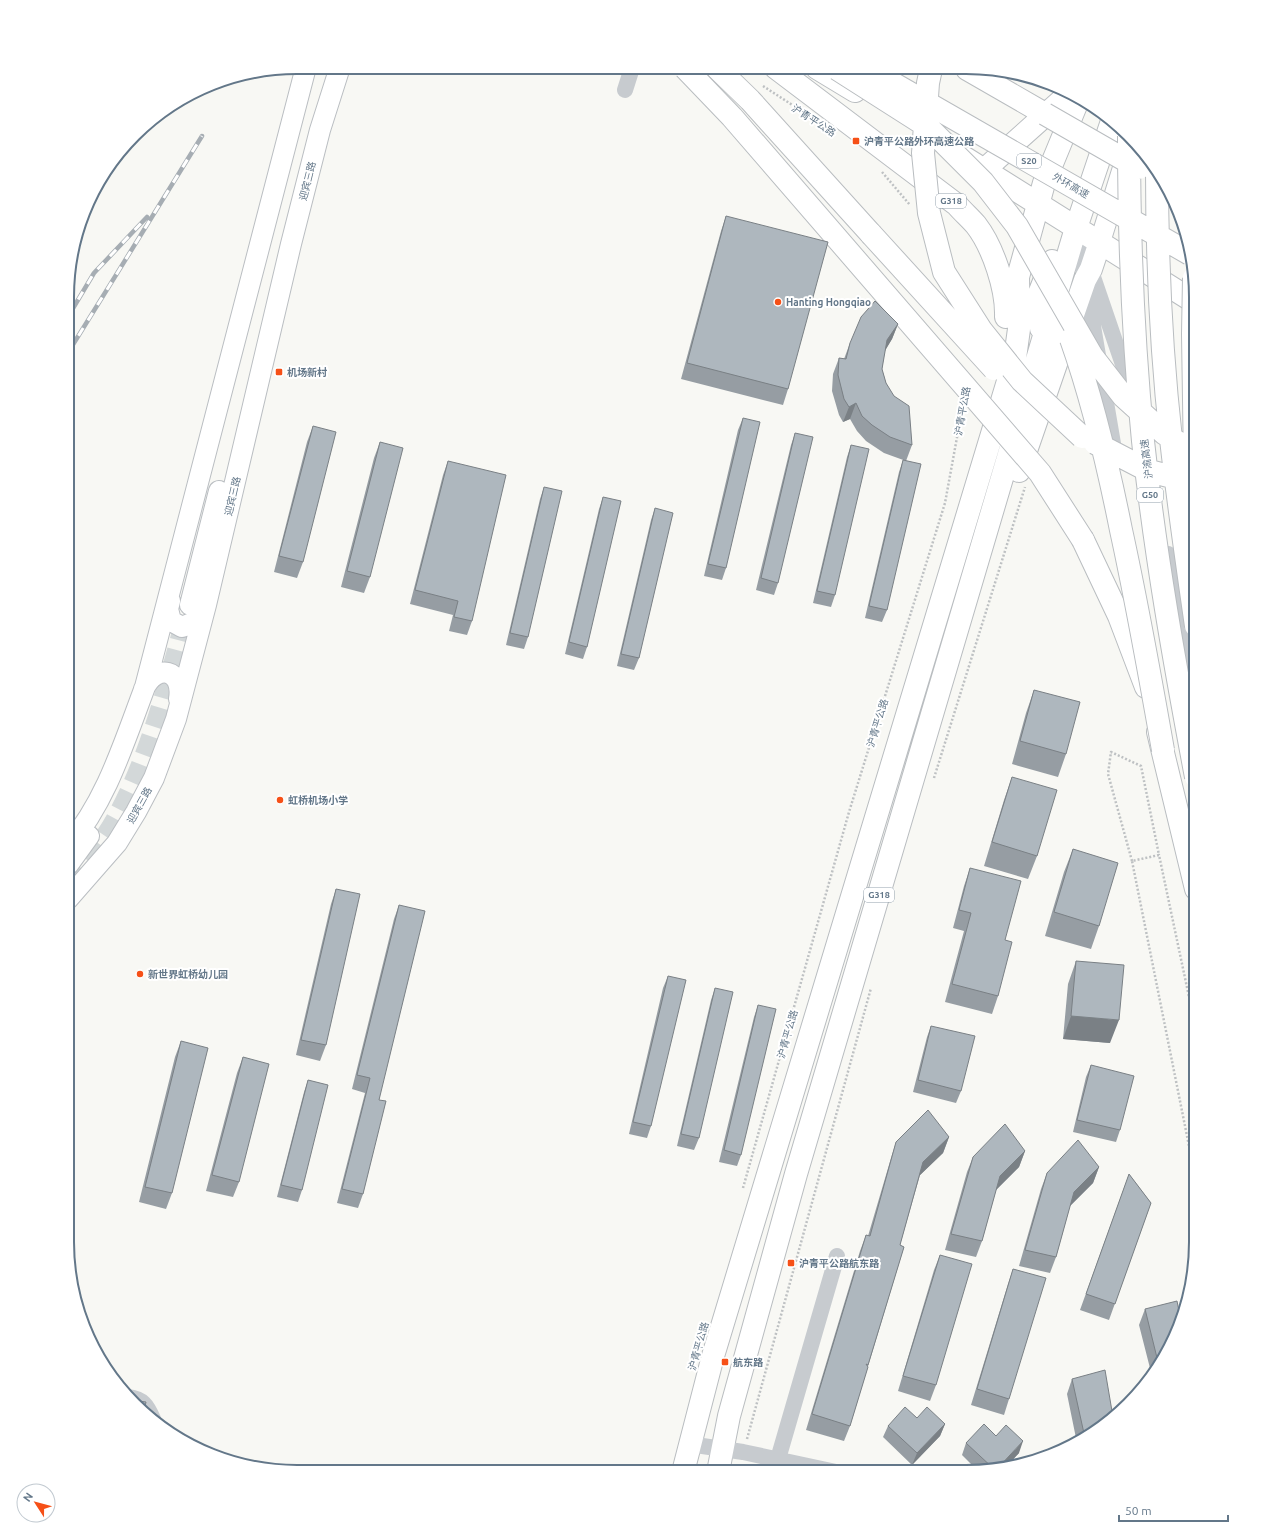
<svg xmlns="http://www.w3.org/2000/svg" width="1263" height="1539" font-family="Ubuntu,'Noto Sans SC',sans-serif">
<rect width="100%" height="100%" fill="#f8f8f4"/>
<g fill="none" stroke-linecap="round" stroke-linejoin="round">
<path stroke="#d3d8d9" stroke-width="20" stroke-dasharray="20 10" stroke-linecap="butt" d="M68,883C86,862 105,840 118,815C152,751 169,679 188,610"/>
<defs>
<path id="major" d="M1100,242L1126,158
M170,601L168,609L171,621L182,627L194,622L205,607
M190,605L219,491
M144,689C156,663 184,669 179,699
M68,846C107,800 124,742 145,687L306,67
M68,865L89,836
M68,899L117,843L136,812L154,778L176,719L206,605L291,244L320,130L340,67"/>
<path id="highway" d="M717,68L750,100L871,234
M776,68L957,205C963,212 970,218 976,225C993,247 1007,289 1006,317
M817,68L855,91
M967,69L1045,114
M965,158L1196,303
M984,170L1070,93
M1041,328L1039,294L1052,261
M1019,471L1085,280L1091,269L1100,242
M1083,540L1119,616L1146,687
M1158,732L1196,889
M683,1472L713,1356L1015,358L1019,329L1018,277L1044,183L1079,98
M718,1472L729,1416L796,1174L1076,228L1112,121"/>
</defs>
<use href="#major" stroke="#babec2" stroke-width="22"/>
<use href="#highway" stroke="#b9bdc0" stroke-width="24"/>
<path stroke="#bec1c3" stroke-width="2.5" stroke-dasharray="2 2" stroke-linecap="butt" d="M763,86L797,108
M882,172L910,205
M934,778L1025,487
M1132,861L1108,774L1111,752L1141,766L1159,855
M1196,1181L1132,861L1159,855L1196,1030
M743,1188L849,812L945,503L962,410
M747,1439L871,988"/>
<path stroke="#c7cbcf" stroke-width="16" d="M625,90L632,68
M1077,232L1116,461
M1091,271L1132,391
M1168,554L1196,698
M128,1397C143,1399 147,1405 153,1419
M689,1444L743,1452L836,1472
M778,1459L837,1256"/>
<use href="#major" stroke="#fff" stroke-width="20"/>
<use href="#highway" stroke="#fff" stroke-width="22"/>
<defs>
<path id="rail" d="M69,315L94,273L147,217
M69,351L202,136"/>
</defs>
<use href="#rail" stroke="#a6adb3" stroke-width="4.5"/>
<use href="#rail" stroke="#fff" stroke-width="3" stroke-dasharray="9" stroke-linecap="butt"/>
<defs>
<path id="highway-bridge" d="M685,68L732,117L1040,473L1083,540
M837,69L928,127L983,182L1017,226L1092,356L1123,396L1165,434L1196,454
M868,69L1190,254
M931,69L928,83L923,153L929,213L944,272L981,330L1022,381L1082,437
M1045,114L1139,168
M1129,136C1129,238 1133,340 1143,441C1155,554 1175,666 1196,777
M1157,170C1157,260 1161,350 1171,439C1178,502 1187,564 1196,626
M871,234L994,369
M1194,278L1193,334L1195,465
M1071,339C1093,401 1108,465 1121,530C1137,603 1150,676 1163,750
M1095,443L1149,471L1196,483"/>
</defs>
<use href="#highway-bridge" stroke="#b9bdc0" stroke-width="24" stroke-linecap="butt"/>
<use href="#highway-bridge" stroke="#fff" stroke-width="22"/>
</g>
<path fill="#969da3" d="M726,216L788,389L783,405L681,379L721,231Z
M898,324L892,339L885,350L882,369L886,383L912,445L906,461L884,453L866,441L857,431L850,419L843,422L839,415L832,391L833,374L839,358L844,359L850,343Z
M743,418L726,568L722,580L704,576L738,430Z
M313,426L303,562L297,578L274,572L307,442Z
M795,433L778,583L774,595L756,590L791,445Z
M380,442L370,577L364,593L341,587L374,458Z
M851,445L835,595L831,607L813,603L847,457Z
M903,460L887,610L882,622L865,618L899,472Z
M448,461L472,621L467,635L449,631L453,615L410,604L443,475Z
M544,487L528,637L524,649L506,645L540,499Z
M603,497L587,647L583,659L565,654L599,509Z
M655,508L639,658L634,670L617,666L651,520Z
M1034,690L1066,754L1058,777L1012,764L1026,713Z
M1012,777L1037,856L1028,879L984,866L1004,800Z
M1073,849L1099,926L1091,949L1045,936L1064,872Z
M970,868L1005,940L998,996L992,1014L945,1002L964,931L953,928L964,886Z
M336,889L326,1045L320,1061L296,1055L331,904Z
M399,905L379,1100L363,1194L358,1208L337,1203L365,1093L352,1089L394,919Z
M1076,961L1110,1043L1063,1039L1068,984Z
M668,976L651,1126L647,1138L629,1134L663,988Z
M715,988L699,1138L694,1150L677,1146L711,1000Z
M758,1005L741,1155L737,1166L719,1162L754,1017Z
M931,1026L961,1091L956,1103L913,1092L927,1037Z
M181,1041L172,1193L166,1209L139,1202L175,1057Z
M243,1057L239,1182L233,1197L206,1191L237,1073Z
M1091,1065L1120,1130L1116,1142L1073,1132L1086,1077Z
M308,1080L302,1190L298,1202L277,1197L304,1092Z
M949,1137L943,1153L920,1175L900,1245L904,1247L850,1426L844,1441L806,1430L860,1251L866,1235L868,1236L891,1158L896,1142Z
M1025,1151L1019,1167L996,1190L982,1241L976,1257L945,1250L967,1172L973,1157Z
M1099,1167L1093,1183L1070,1206L1056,1257L1050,1273L1019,1266L1041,1189L1047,1173Z
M1129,1174L1151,1203L1109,1320L1080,1310Z
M940,1255L936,1385L930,1401L898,1391L934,1270Z
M1013,1269L1009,1399L1004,1415L971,1405L1008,1284Z
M1145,1309L1181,1321L1157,1370L1152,1376L1139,1325Z
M1072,1379L1113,1417L1081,1441L1077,1443L1067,1394Z
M945,1424L940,1436L912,1465L883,1437L888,1426Z
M996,1436L1019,1453L1005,1468L979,1472L962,1455L966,1443Z"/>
<path fill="#7a8085" d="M898,324L892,339L882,356L887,340Z
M856,403L850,419L843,422L849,407Z
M1071,1016L1119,1020L1110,1043L1063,1039Z
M949,1137L943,1153L918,1177L923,1162Z
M1025,1151L1019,1167L994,1192L1000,1176Z
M1099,1167L1093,1183L1068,1208L1074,1192Z
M945,1424L940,1436L912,1465L917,1453Z
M1023,1441L1019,1453L1005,1468L997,1469Z"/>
<path fill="#aeb7be" stroke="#7a8085" d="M726,216L828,242L788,389L687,363Z
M875,301L898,324L887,340L882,369L886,383L894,396L909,406L912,445L890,437L872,425L862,416L856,403L849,407L844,399L838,375L839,358L846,359L850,343L861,317Z
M743,418L760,422L726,568L708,564Z
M313,426L336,432L303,562L279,556Z
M795,433L813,437L778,583L761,578Z
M380,442L403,448L370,577L347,571Z
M851,445L869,449L835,595L817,591Z
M903,460L921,464L887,610L869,606Z
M448,461L506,475L472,621L454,617L458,601L415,590Z
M544,487L562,491L528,637L510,633Z
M603,497L621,501L587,647L569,642Z
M655,508L673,513L639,658L621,654Z
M1034,690L1080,702L1066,754L1020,741Z
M1012,777L1057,790L1037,856L992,842Z
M1073,849L1118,863L1099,926L1054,912Z
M970,868L1021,881L1005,940L1012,942L998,996L952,984L971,913L959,910Z
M336,889L360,894L326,1045L301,1040Z
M399,905L425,911L379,1100L386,1101L363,1194L342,1189L370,1078L357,1075Z
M1076,961L1124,965L1119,1020L1071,1016Z
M668,976L686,980L651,1126L633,1122Z
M715,988L733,992L699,1138L681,1134Z
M758,1005L776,1009L741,1155L724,1150Z
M931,1026L975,1036L961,1091L918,1080Z
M181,1041L208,1048L172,1193L145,1187Z
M243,1057L269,1064L239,1182L212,1175Z
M1091,1065L1134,1076L1120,1130L1077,1120Z
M308,1080L328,1085L302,1190L281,1185Z
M928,1110L949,1137L923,1162L900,1245L904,1247L868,1365L866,1364L868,1367L850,1426L812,1414L866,1235L870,1236L896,1142Z
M1005,1124L1025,1151L1000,1176L982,1241L951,1234L973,1157Z
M1078,1140L1099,1167L1074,1192L1056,1257L1025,1250L1047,1173Z
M1129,1174L1151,1203L1115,1304L1086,1294Z
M940,1255L972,1264L936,1385L903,1376Z
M1013,1269L1046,1278L1009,1399L977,1389Z
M1177,1301L1181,1321L1159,1366L1145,1309Z
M1105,1370L1113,1417L1085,1438L1072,1379Z
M131,1400L146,1402L144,1411Z
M905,1407L917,1418L927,1407L945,1424L917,1453L888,1426Z
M984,1424L996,1436L1006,1425L1023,1441L997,1469H994L966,1443Z"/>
<g fill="#f65017" stroke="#fff" stroke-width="1.5">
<rect x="852" y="137" width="8" height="8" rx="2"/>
<circle cx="778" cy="302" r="4"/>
<rect x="275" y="368" width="8" height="8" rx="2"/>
<circle cx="280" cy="800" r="4"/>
<circle cx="140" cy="974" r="4"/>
<rect x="787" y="1259" width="8" height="8" rx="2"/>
<rect x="721" y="1358" width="8" height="8" rx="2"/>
</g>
<g text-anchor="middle" stroke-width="4" stroke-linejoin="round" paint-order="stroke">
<g fill="#fff" stroke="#92a0ac" stroke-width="1">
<rect x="1017" y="154" width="24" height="14" rx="3"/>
<rect x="936" y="194" width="30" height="14" rx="3"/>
<rect x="1137" y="488" width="26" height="14" rx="3"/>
<rect x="864" y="888" width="30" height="14" rx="3"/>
</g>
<g font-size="9" font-weight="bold" fill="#637789">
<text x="1029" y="164">S20</text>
<text x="951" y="204">G318</text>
<text x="1150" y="498">G50</text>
<text x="879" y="898">G318</text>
</g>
<g font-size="10" fill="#637789" stroke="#fff">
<text transform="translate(814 120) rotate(33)" y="4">沪青平公路</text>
<text transform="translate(307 181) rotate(-76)" y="4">迎宾三路</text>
<text transform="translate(1071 185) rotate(30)" y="4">外环高速</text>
<text transform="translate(962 411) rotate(-80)" y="4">沪青平公路</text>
<text transform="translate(1146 459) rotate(-97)" y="4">沪渝高速</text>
<text transform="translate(232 496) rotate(-77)" y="4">迎宾三路</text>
<text transform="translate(877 723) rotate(-73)" y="4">沪青平公路</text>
<text transform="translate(139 805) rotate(-61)" y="4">迎宾三路</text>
<text transform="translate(787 1034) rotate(-74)" y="4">沪青平公路</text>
<text transform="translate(698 1346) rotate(-74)" y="4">沪青平公路</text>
</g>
<g font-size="10" font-weight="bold" fill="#637789" stroke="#fff" text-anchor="start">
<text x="864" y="145">沪青平公路外环高速公路</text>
<text x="786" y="306">Hanting Hongqiao</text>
<text x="287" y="376">机场新村</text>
<text x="288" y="804">虹桥机场小学</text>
<text x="148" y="978">新世界虹桥幼儿园</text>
<text x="799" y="1267">沪青平公路航东路</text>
<text x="733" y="1366">航东路</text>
</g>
</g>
<path d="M0 0H1263V1539H0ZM297 74H966A223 223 0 0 1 1189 297V1242A223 223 0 0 1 966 1465H297A223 223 0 0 1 74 1242V297A223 223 0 0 1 297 74Z" fill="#fff" fill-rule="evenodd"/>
<path fill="none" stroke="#637789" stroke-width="2" d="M297 74H966A223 223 0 0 1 1189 297V1242A223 223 0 0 1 966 1465H297A223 223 0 0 1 74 1242V297A223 223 0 0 1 297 74Z"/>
<g transform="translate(36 1503) rotate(306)"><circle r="19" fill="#ffffff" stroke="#c1c9d0"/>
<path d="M0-3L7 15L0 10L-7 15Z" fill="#f65017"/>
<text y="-6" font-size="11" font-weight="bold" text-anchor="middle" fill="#637789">N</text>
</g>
<path d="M1119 1515v6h109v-6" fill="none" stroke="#637789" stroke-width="2"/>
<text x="1125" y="1515" font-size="12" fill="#637789" stroke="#ffffff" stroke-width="3" paint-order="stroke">50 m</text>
</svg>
